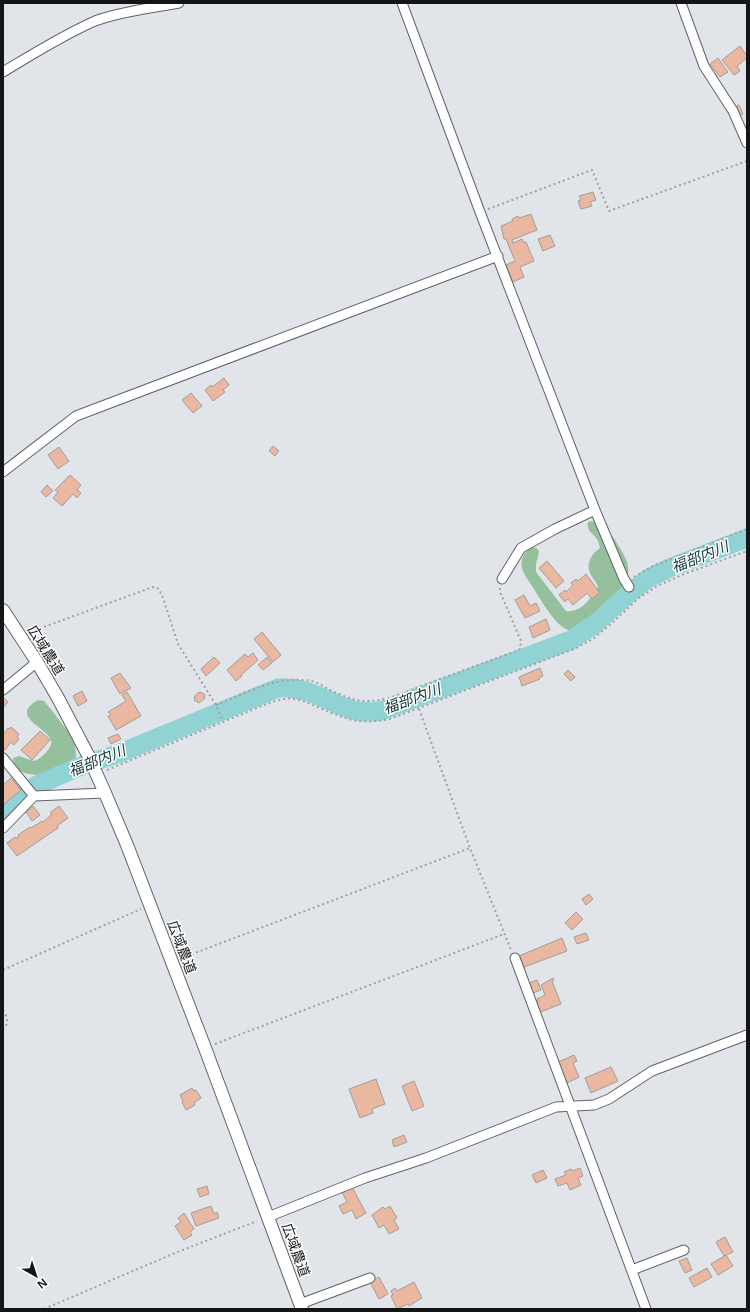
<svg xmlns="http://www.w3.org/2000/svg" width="750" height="1312" font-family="'Noto Sans','Noto Sans JP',sans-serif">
<rect width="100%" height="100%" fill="#e1e5e9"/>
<path fill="#95c09e" d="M592,521C604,526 612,534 618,545C623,553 630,564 628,573C627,579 624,588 621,593C612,606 584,635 568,630C554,625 539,596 530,583C520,569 517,559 531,547C545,548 536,558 536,565C536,568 536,570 536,572L566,611C582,613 591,598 598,586C596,582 593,579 591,575C585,565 591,554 600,548C599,545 599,543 598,541C594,533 586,532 588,522Z
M38,700L44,701L50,708L69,733L75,744L76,758C73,761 70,766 65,768C51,776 14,781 13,758L19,756L34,761C40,759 44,755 48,750C50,747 52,744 51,741C48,727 8,717 38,700Z"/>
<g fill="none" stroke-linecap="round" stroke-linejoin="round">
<path stroke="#91d2d5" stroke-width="19" d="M3,816L17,801L35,786L81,766L120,753L278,688C310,686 325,702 353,710C362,713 372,712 381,711L571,640L595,624L627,595L649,578L669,568L747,538"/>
</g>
<path fill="#eab7a1" stroke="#a29d9b" d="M740,46L747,56V58L737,66L740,71L734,75L722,60Z
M718,58L728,72L720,77L710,64Z
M739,105L743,114L739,116L735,107Z
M593,192L596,200L590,202L592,206L581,209L578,201L581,200L579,196Z
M531,214L537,230L512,240L513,243L522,239L524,243L526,242L534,261L520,267L524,277L513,282L506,265L515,261L506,239H504L501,226L513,221L512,219L518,216L519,218Z
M550,235L555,246L543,251L538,239Z
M224,378L229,385L223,390L225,392L213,401L205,390L211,385L212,387Z
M191,393L202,406L193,413L182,400Z
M273,446L279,451L275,456L269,451Z
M59,447L69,461L58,469L48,455Z
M70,475L81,485L77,490L81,493L77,498L73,494L62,506L53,498L58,492L55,490Z
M47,485L53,491L46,497L41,492Z
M547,561L564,581L556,588L539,568Z
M586,574L600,593L592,599L587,593L573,605L568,599L565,602L559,595L565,590L566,592L573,585L571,583L576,579L578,581Z
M524,595L530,606L536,603L540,611L525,618L515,600Z
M546,619L550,630L533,638L529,627Z
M262,632L281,655L273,662L254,639Z
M253,653L258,660L241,675L242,676L236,681L227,670L245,654L248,657Z
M214,657L220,663L206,676L201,669Z
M267,657L272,663L263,670L258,665Z
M540,668L543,676L539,678L540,679L522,686L519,677Z
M568,670L575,677L571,681L564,674Z
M120,673L131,688L120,694L111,678Z
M82,691L87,701L78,706L73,696Z
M127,692L141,716L116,730L108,716L111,715L108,712L126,701L122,695Z
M199,692L200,693L201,692L205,695L204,697L205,698L199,703L194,700L195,699L194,697Z
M4,698L8,702L3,708V699Z
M11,727L19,734L17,737L19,739L14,745L11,742L5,750L3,748V734L8,728L9,729Z
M40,731L50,740L32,760L21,750Z
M118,734L121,739L111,744L108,738Z
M11,778L21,790L3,805V785Z
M33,806L40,815L32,821L26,812Z
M59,806L68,818L57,826L58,828L17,856L7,843L15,837L16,838L19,837L18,835L30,827L31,828L42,821L43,822L51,815V812Z
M589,894L593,899L586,905L582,899Z
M576,912L583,919L572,930L565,923Z
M586,933L589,940L577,944L574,937Z
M562,938L567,951L524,967L519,956Z
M553,978L554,980L552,981L561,1004L538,1013L534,1004L538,1002L537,999L545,995L541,985Z
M537,980L541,990L533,993L529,983Z
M574,1055L577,1061L573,1063L579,1077L567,1083L558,1062Z
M611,1067L618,1081L591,1093L585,1078Z
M376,1079L385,1104L372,1109L373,1113L360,1118L349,1089Z
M414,1081L424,1106L412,1111L402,1086Z
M192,1088L194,1091L196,1090L201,1098L194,1103L195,1105L186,1110L182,1102L183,1101L180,1095Z
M404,1135L407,1142L394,1147L392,1140Z
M580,1168L583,1176L578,1178L581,1185L570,1190L567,1183L558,1186L555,1179L566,1175L564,1172L571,1169L572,1171Z
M543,1170L547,1178L536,1183L532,1175Z
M207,1186L209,1194L200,1197L197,1189Z
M352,1187L366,1213L356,1219L352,1210L343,1214L339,1206L347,1202L342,1192Z
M211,1206L214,1214L217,1212L219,1218L196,1226L191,1213Z
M390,1206L397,1218L394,1220L399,1229L389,1234L384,1225L379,1228L372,1215L383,1207L385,1209Z
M184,1213L194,1229L190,1232L192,1235L184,1240L175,1226L181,1222L178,1218Z
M725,1237L733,1252L724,1256L716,1242Z
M726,1255L733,1266L718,1275L711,1264Z
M687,1258L692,1270L685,1273L679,1261Z
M707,1268L712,1277L694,1287L689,1278Z
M379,1277L388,1294L379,1299L370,1282Z
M414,1282L422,1298L409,1306L408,1304L397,1309L391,1296L393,1295L391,1291L395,1288L397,1291Z"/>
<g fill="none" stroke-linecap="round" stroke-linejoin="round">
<defs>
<path id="minor" d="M402,3L480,212L595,510L624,579L629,587
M681,3L704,66L733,111L747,143
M3,72C33,54 63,35 95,21C122,11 152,8 179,3
M3,472L76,416L498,256
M502,579L521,548L555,529L595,510
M3,690L37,662
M3,758L34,796
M3,828L34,796L105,793
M515,958L646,1309
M268,1217L365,1178L426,1158L556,1107L594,1105L609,1099L652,1071L747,1035
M632,1270L684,1250
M300,1304L370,1278"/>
<path id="tertiary" d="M3,610L37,662L58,698L88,755L105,793L127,845L205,1048L302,1309"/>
</defs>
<use href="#minor" stroke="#606367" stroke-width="11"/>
<use href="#tertiary" stroke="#606367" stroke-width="14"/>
<path stroke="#9ea1a4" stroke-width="2" stroke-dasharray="2 3" stroke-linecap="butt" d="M488,209L592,170L609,211L747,161
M634,577L653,566L747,529
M30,632L153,587L159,589L163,598L178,644L216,705L223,722
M216,705C246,693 277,675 311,681C317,682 324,687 330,690C354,701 363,704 389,698L513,652L520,649L521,641L500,592V587
M419,709L470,848L511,950
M107,770L264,705C273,702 284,697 294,699C303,700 312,705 320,708C348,720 360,725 390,719L574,649L593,639L612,623L639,598L657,586L682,575L747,551
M182,958L470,848
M3,970L141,909
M3,1010C7,1017 10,1023 3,1029
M215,1044L504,934
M44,1309L175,1253L257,1221"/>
<use href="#minor" stroke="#fff" stroke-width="9"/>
<use href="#tertiary" stroke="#fff" stroke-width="12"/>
</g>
<g text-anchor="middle" stroke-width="3" stroke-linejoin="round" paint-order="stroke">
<g font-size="14" fill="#141517" stroke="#fff">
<text transform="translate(46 650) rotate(58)" y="5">広域農道</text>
<text transform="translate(182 947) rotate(69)" y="5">広域農道</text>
<text transform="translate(296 1250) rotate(70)" y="5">広域農道</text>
</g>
<g font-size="15" font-style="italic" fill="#113234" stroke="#fff">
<text transform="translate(700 557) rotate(-22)" y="5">福部内川</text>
<text transform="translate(412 699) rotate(-20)" y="5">福部内川</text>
<text transform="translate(97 761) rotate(-22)" y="5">福部内川</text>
</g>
</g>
<rect width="750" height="1312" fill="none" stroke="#141517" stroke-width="8"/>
<g transform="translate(36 1276) rotate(141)" stroke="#ffffff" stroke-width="3" paint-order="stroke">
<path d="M0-3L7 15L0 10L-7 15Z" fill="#141517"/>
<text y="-6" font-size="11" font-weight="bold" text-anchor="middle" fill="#141517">N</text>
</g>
</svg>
